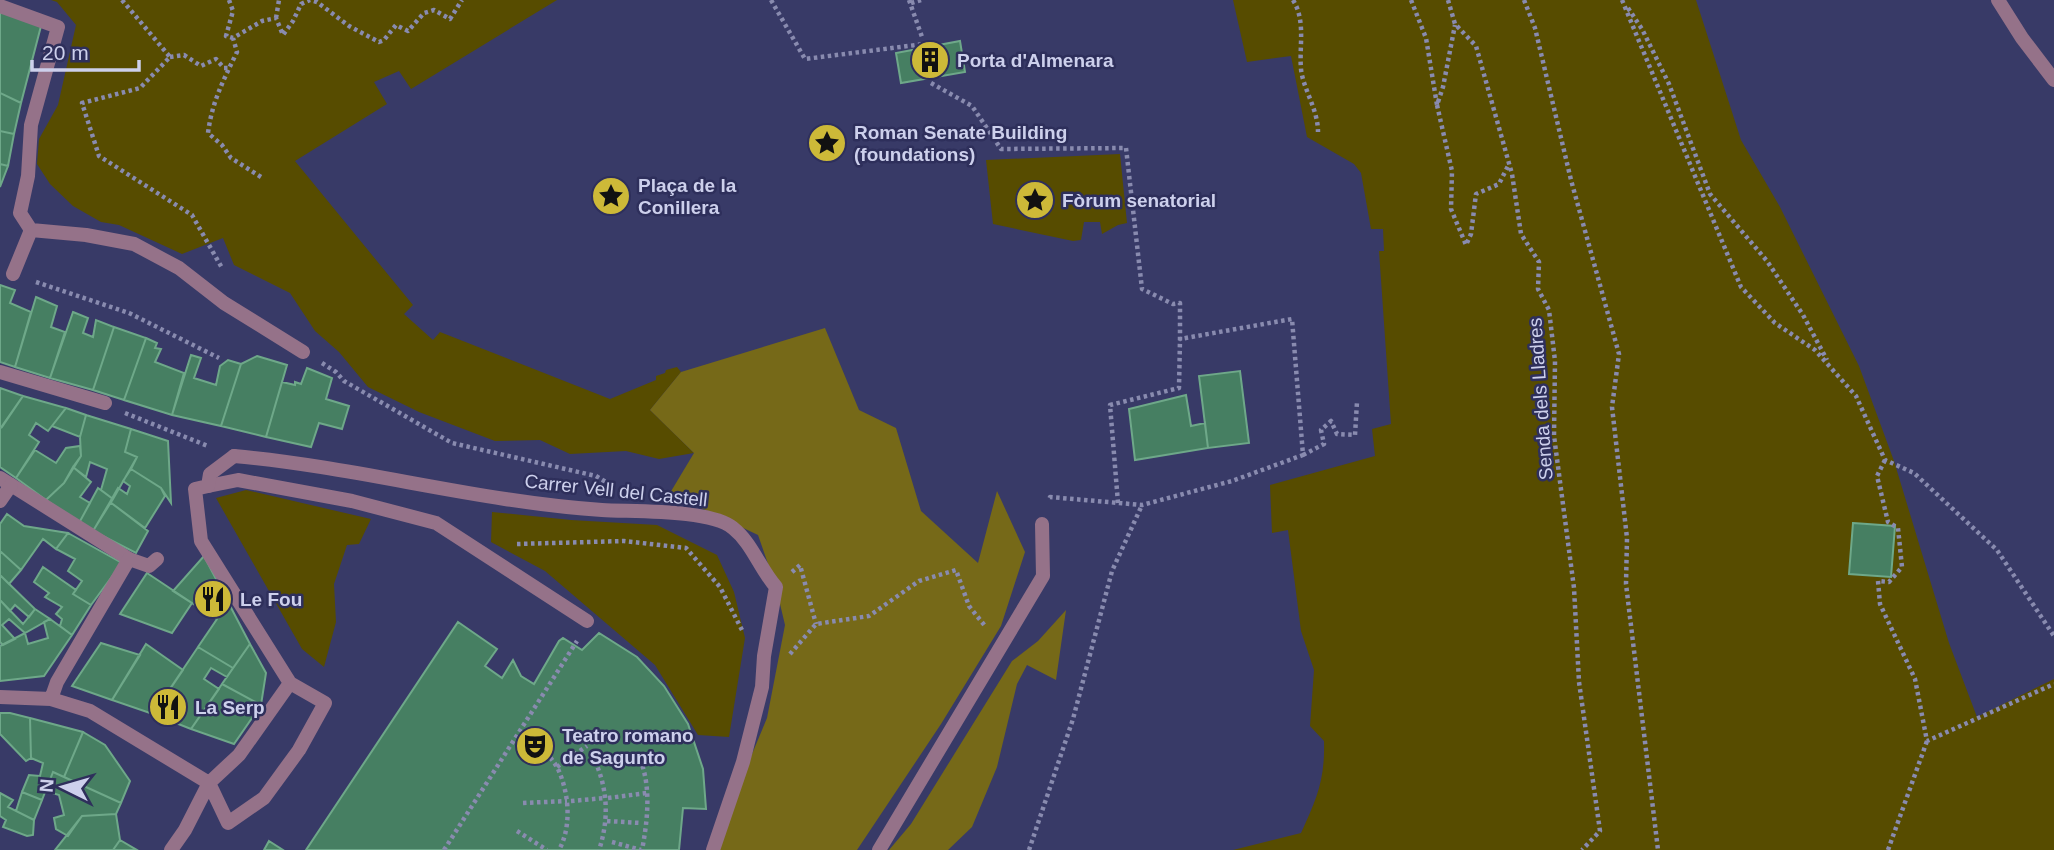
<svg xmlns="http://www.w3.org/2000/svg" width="2054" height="850" font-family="Helvetica,sans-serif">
<rect width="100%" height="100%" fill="#383a67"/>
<path fill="#574c00" d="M51,0H557L411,89L399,71L374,82L387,104L295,161L413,305L404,314L433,340L440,332L610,399L656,380V376L665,373L666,370L677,367L681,372L650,410L694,453L659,459L626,451L570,454L540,440L495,441L419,412L368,387L339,352L315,331L290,293L234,265L223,238L182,254L119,225L101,222L73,206L50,184L37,164L39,139L58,105L76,25L57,2Z
M1233,0H1696L1741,140L1780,207L1859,366L1894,461L1949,643L1977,717L2054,679V850H1233L1301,833C1317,798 1325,780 1324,741L1310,726L1314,670L1301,631L1288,530L1272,533L1270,485L1375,456L1372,429L1391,424L1379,251H1384L1383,229H1371L1361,173L1354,164L1307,137L1291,56L1247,62Z
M1120,154L1127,223L1118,225L1102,234L1100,222H1084L1081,240L1073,241L993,224L986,160Z
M246,490L371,519L359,544L347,545L334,584L336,622L324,667L302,649L216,498Z
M492,512L571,520L657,525L717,555L734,592L745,638L729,737L698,735L655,665L545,571L491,542Z"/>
<path fill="#766918" d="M825,328L859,410L896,428L921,511L978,563L997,491L1025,552L1001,626L941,724L857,850H712L767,718L785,625L776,587L758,535L670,493L694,453L650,410L681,372Z
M1066,610L1056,680L1027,665L1017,684L997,767L972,827L948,850H889L911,824L1012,661L1038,641Z"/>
<path fill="#467f62" stroke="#6ea889" stroke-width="2" d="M0,10L41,26L21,103L0,93Z
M960,41L965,72L901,83L896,53Z
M0,93L21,103L14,134L0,131Z
M0,131L14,134L8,166L0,164Z
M0,164L8,166L0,187Z
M0,285L15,290L10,303L31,312L15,367L0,362Z
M36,297L57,306L51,327L65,332L50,378L15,367Z
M73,312L88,318L83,333L93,337L96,320L114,327L93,390L50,378Z
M114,327L146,338L124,400L93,390Z
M146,338L157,343L155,348L161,349L155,362L184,373L172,415L124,400Z
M191,355L201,358L194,378L216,385L220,366L228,360L241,364L221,426L172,415Z
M257,356L287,365L266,437L221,426L241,364Z
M307,368L332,378L326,399L349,406L342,429L319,423L311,447L266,437L282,382L295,385V382L301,384Z
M1240,371L1249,443L1208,448L1199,376Z
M0,388L23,396L2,427L0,426Z
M1186,395L1191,426L1205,423L1208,448L1135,460L1129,409Z
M23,396L66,408L48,431L36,423L29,435L39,442L16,478L0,467V429Z
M66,408L86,415L80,437L52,426Z
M86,415L131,429L125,452L137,457L113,499L101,490L107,469L90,462L86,477L73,467L81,456L80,437Z
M131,429L168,441L171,503L161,488L131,469L137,457L125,452Z
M80,446L81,456L64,483L46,500L16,478L35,450L56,463L66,448Z
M73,467L91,482L80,497L90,503L79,523L46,500L64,483Z
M131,469L161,488L165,496L145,528L110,502L118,488L127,494L130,486L123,481Z
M98,488L113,499L93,531L79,523Z
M110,502L148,531L136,553L93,531Z
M7,514L24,526L68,533L56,549L43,539L21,570L0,551V524Z
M1853,523L1895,526L1891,577L1849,574Z
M68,533L122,563L91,605L73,594L82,581L68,571L75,559L56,549Z
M0,551L21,570L9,584L0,575Z
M204,556L250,644L233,668L198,647L217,619L173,591Z
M43,567L76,590L73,594L91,605L72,635L60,626L62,619L56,614L62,607L45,597L49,593L34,582Z
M147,573L192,603L172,633L120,614Z
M0,575L35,609L29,617L15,605L10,611L0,600Z
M0,600L23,624L35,609L50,619L25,633L9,619L2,625L15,639L3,645L0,642Z
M50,619L72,635L44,676L0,681V646L25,633L28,644L48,638L44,622Z
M458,622L497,649L485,666L502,678L513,660L521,676L534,684L559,641L563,638L582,650L599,633L637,657L664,686L688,724L703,769L706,809L683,808L679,850H306Z
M101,643L140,655L112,700L72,686Z
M146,644L183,670L153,714L112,700Z
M250,644L266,673L261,705L222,684Z
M198,647L233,668L227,677L211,668L204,679L219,689L191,729L153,714Z
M222,684L261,705L234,744L191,729Z
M0,713H10L30,718L31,758L26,761L0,734Z
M30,718L83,732L64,777L53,772L42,800L22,792L29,775L40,776L43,763L31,758Z
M83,732L105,745L130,781L121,803L64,777Z
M53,772L121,803L116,814L82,816L68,836L56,829L54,818L64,815L59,795L46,791Z
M22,792L42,800L34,820L16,811Z
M0,793L13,800L8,807L34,820L33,835L27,836L3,827L6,820L0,816Z
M116,814L120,840L113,850H55L82,816Z
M120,840L137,850H113Z
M269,841L283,850H264Z"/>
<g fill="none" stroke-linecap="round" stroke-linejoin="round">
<path stroke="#898baf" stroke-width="4.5" stroke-dasharray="3.5 3.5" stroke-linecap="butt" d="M122,0L170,57L140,88L82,103L99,156L192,215L222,268
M229,0L233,11L226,36L233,38
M771,0L805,59L924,44
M909,0L922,37
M1293,0C1306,21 1299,46 1301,69C1303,89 1318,109 1318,132
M1411,0L1426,38L1437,105L1443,87L1455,25
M1448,0L1455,24L1476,46L1512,174L1521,234L1539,262L1538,289L1549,310L1555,361L1554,436L1574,588L1579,682L1600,831L1582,850
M1524,0L1535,28L1571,180L1619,354L1612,407L1627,538L1626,584L1658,850
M1622,0L1741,287L1775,323L1815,350L1856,396L1885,460L1914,473L1997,550L2054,636
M911,3L921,0
M1628,8L1642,29L1669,84L1710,194L1767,261L1803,315L1827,360
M276,18L279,0
M170,57L184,55L201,66L216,59L224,68H229
M931,83L972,106L1001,149L1126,148L1142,289L1173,304L1180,303V339L1292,319L1303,455L1232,481L1142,505L1050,497L1049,500
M1437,105L1452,171L1451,209L1466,245L1471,234L1476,194L1499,184L1509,164
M879,156L890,155
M261,177L231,158L222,145L208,133C212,102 223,81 237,52L233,38L262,21L276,18L283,35L293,21L301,4L310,0L317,2L349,26L379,42L384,40L396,25L408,31L424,13L434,10L450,19L462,0
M36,282L129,313L219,358
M322,363L336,372L344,381L452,443L596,476L609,484
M125,413L208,446
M1303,455L1324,444L1321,430L1331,421L1337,434L1355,435L1357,402
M1885,460L1877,476L1888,522L1898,528L1902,567L1889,582L1878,581L1880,604L1915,679L1927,741L2054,684
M1118,503L1110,405L1179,388L1180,339
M517,544L624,541L686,548L720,587L743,632
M792,572L800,565L816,624
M790,654L816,624L869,616L919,581L956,570L969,606L985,626
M541,747C547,754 554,761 558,769C569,793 572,826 559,850
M637,753C652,781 648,819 642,850
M595,761C608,790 609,820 599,850
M557,767L587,746
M608,798L647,793
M571,801L605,798
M523,803L567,801
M607,821L641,823
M517,831L547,850
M612,842L641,850
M444,850L577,641
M1029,850L1073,719L1112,571L1142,505
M1888,850L1927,741"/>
<path stroke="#957289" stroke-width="14" d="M234,456C358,467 479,502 602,510C633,512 710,509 733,528C752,543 760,569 776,587L764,656L762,687L743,762L713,850
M208,486L238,480L352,501L436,523L587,621
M879,850L1043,576L1042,524"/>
<path stroke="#957289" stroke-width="14" d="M0,6L58,27L31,125L28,176L20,213L31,230
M31,230L86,235L134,244L179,268L224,303L303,352
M13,274L31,230
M0,372L105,403
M0,478L129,559"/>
<path stroke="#957289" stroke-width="14" d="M1998,0L2022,38L2054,80
M0,501L11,485
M0,697L51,699L90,711L209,783
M51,699L57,682L129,559L149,566L157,559
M209,783L228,823L264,798L299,750L325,703L290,683L201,541L195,489L208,486L210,474L234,456
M171,850L185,830L209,783L239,755L290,683"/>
</g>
<defs>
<symbol id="building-disc" viewBox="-11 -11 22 22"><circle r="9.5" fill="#cdb938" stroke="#2e2f5b"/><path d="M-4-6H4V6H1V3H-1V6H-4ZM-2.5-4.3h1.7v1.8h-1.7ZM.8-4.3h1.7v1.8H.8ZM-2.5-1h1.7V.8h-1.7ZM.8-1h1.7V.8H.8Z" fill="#111"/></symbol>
<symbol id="sight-disc" viewBox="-11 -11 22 22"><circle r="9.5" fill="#cdb938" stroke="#2e2f5b"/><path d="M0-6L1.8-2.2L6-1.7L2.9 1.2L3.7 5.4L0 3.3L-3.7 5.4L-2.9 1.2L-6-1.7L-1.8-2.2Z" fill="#111"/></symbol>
<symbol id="restaurant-disc" viewBox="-11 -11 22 22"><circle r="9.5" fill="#cdb938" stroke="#2e2f5b"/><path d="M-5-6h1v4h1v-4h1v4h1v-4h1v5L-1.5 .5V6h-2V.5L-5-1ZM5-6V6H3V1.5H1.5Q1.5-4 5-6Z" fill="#111"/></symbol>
<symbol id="theatre-disc" viewBox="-11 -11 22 22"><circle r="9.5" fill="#cdb938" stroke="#2e2f5b"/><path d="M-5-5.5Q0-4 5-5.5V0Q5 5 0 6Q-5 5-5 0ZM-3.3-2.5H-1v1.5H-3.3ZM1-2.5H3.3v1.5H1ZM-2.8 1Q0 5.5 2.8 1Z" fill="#111"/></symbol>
</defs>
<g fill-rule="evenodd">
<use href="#building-disc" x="908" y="38" width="44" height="44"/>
<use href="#sight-disc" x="805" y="121" width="44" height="44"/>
<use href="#sight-disc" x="589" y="174" width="44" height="44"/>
<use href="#sight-disc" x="1013" y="178" width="44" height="44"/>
<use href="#restaurant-disc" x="191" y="577" width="44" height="44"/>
<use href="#restaurant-disc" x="146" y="685" width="44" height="44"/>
<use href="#theatre-disc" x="513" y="724" width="44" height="44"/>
</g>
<g text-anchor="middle" stroke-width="5" stroke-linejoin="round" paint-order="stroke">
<g font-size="19" font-weight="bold" fill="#cdd0ec" stroke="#2e2f5b" text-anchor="start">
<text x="957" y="67">Porta d'Almenara</text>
<text x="854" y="139">Roman Senate Building<tspan x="854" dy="22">(foundations)</tspan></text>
<text x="638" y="192">Plaça de la<tspan x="638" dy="22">Conillera</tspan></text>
<text x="1062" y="207">Fòrum senatorial</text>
<text x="240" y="606">Le Fou</text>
<text x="195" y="714">La Serp</text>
<text x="562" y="742">Teatro romano<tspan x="562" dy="22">de Sagunto</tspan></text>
</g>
<g font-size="19" fill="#cdd0ec" stroke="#2e2f5b">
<text transform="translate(1540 399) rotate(-94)" y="7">Senda dels Lladres</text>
<text transform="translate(616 490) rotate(6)" y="7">Carrer Vell del Castell</text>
</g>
</g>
<g transform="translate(63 787) rotate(275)" stroke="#2e2f5b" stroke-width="5" paint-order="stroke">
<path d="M0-5L12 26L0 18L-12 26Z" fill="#cdd0ec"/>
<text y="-10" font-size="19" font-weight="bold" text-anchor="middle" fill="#cdd0ec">N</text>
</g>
<path d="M32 60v10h107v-10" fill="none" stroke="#cdd0ec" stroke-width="3.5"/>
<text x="42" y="60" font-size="21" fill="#cdd0ec" stroke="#2e2f5b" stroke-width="5" paint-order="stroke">20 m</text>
</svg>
